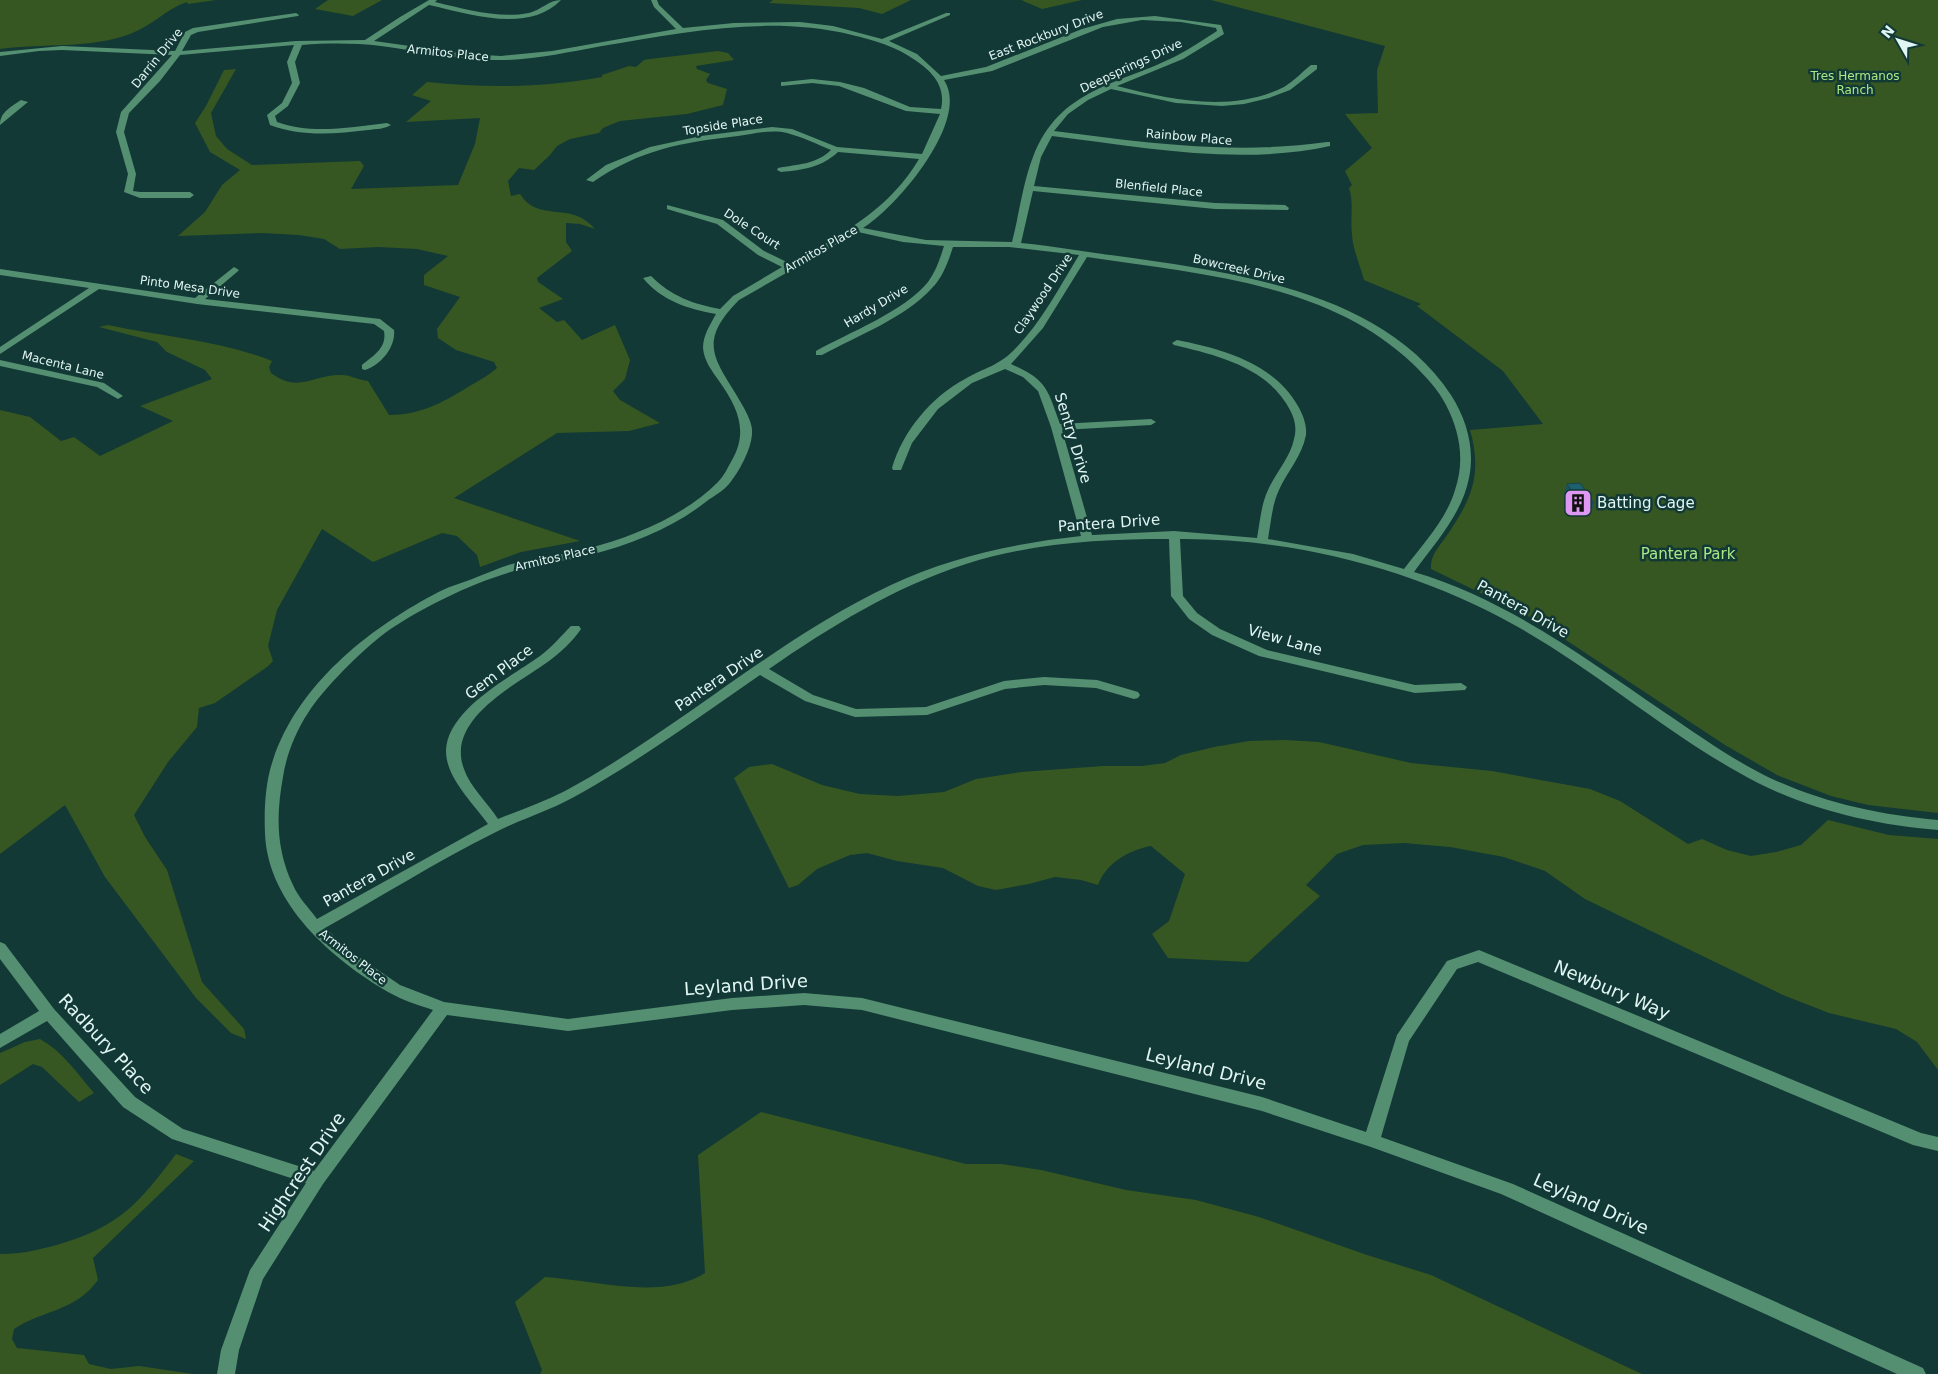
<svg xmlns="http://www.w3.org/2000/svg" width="1938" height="1374" font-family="'DejaVu Sans',sans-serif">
<rect width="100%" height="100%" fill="#123936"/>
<path fill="#365721" d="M0,0H241H216L188,4L187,2C166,9 152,26 130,34C90,49 43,43 0,49Z
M328,0H382L353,16L315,9Z
M773,0H911L882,14L859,8L769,3Z
M1021,0H1082L1042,9Z
M1211,0H1938V813L1868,805L1831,796L1777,775L1725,745L1534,619L1431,569C1430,556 1438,548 1445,538C1471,501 1483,475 1470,430L1543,424L1503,371L1417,306L1421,304L1364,280C1360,265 1353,250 1352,235C1350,219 1354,202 1349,188L1352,185L1345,171L1372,148L1345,114L1378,113L1377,70L1385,46Z
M718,51L728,53L734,60L696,66L697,69L710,74L706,80L708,83L727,89L723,105L687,114L620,121L603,128L599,133L570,139L557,146L550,155L534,170L519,168L508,181L511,196L520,194C539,224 571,200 595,229L580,224L566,223V242L572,251L537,278L538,282L563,299L539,308L557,322L564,320L582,340L615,325L630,360L625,379L613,391L620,400L660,423L629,431L557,433L454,498L580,541L521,552L480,567L477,555L457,536L442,533L373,562L322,529L277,610L268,646L273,661L267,667L215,703L199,708L197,727L168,762L134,815L145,837L167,870L202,982L244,1029L246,1039L231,1033L196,998L105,877L65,805L0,854V410L30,417L61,441L74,437L100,456L173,421L140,406L212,379L205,370L167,352L157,342L99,327L108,325C163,337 219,340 272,361L269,367L271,373C299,394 313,374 342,375C350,375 359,380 368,381L389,415C420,415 442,403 468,387C478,381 488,376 497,368L494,362L456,350L438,338L437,329L460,297L424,285V275L448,256L417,249L378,247L340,249L324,239L299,235L262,233L178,236L205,212L222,185L240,170L210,152L195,123L206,106L224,70L236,69L211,113L216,136L227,149L252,165L360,161L364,166L351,189L458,185L475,144L480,118L406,122L431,101L412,95L427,82C486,88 544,88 602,77V75L629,66L636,67L644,60L650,59Z
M1285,740L1319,742L1411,763L1492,771L1590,789L1620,801L1688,844L1702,839L1727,850L1751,856L1776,852L1801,845L1828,820L1889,835L1938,839V1070L1917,1042L1896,1029L1829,1013L1783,995L1585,899L1545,871L1504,857L1450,847L1404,843L1363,845L1337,854L1306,885L1320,896L1248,962L1168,958L1152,934L1169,921L1185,874L1151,846C1129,850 1106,863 1098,885L1081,880L1055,877L1029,884L996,890L978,886L943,868L897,861L867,853L850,855L817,869L798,885L789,888L734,778L749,767L772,764L822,785L860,794L898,796L944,792L976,779L1021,772L1103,766H1142L1165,763L1181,755L1214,747L1249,741Z
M40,1039C63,1052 77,1073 94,1093L79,1102L42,1067L33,1064L0,1085V1053L25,1042Z
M761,1112L966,1164H1001L1041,1170L1126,1190L1196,1200L1259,1217L1367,1255L1431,1275L1642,1374H540L542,1370L515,1302L545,1277C593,1280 662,1301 705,1273L698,1155Z
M176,1154L194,1161L93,1258L98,1280C75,1312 42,1310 14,1329L12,1339L17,1348L84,1355L89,1364L111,1369L139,1366L193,1374H0V1254C23,1254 38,1250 60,1244C120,1226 139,1203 176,1154Z"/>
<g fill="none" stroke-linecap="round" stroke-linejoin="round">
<path fill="#548f71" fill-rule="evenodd" d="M429,0H437L435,2C465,9 498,19 529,13C541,10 549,0 561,0C528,34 470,14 429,5L374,41L467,54L501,56L552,51L676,29L654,7L651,0H657L659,5L683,28L734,23L800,22L833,26L882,39L946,13H950V15L889,41L917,54L941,76L986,67L1082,29L1117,19L1155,16L1221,25L1224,34L1183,59L1117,86C1171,100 1232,113 1284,87C1294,81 1302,72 1311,65H1317V69L1290,90L1269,98L1244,104L1222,106L1176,103L1111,89L1088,100L1068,114L1054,131C1147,143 1234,155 1327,142H1330V146C1239,166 1142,147 1052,136L1041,157L1034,186L1215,203L1285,205L1289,208L1288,210L1215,209L1033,191L1021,243C1054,246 1086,252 1118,256C1231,272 1383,291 1451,395C1467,420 1475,449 1469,478C1462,514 1435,543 1414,572C1506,599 1585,658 1664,712C1698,735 1733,760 1770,778C1824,803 1879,815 1938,820V830C1876,825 1814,811 1758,783C1673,739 1601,674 1518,627C1418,570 1295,538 1180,539L1183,596L1197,613L1220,629L1267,650L1415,685L1461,683L1467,687L1465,690L1415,693L1259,656L1212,635L1189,619L1171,596L1169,539C1101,539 1031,543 966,564C894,587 830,627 769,669L813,695L856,709L926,707L1004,681L1044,677L1097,680L1138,692L1140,695L1138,698L1134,699L1096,688L1044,685L1005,689L927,715L855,717L805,701L760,675C702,715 645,757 583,792C555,809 523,818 494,833C436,862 382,896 325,928L356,955L400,985L444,1002L568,1019L732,998L804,993L862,998L1262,1097L1366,1132L1397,1035L1447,961L1479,950L1921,1133L1938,1137V1151L1913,1145L1478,962L1457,969L1409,1041L1381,1137L1513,1184L1923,1368L1926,1374H1897L1501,1194L1371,1147L1262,1111L862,1010L804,1005L732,1010L568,1031L447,1015L323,1184L263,1279L239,1350L235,1374H217L221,1350L250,1270L306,1183L172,1139L123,1107L47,1021L0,1048V1034L39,1011L0,959V942L5,944L54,1009L135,1097L183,1129L314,1171L433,1010C418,1005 402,1000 388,992C332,959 268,904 265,834C264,810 265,783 273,760C297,686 367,630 433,595C446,587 463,583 477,577C489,573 500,567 512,564C536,557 562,555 586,549C632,537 683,517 718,482C724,476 728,467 732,460C749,431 737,406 719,381C712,371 704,361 703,348C703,335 710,325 716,314C688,309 662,301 643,278L651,276C671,296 693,304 720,309L733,296L782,267L758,255L717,224L667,209V205L723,220L764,251L789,263C840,236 889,210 919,159L838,152C822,167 803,170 781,172L777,170L778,168C798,164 815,165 831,150C817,144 802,137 787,133C771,129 754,134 738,136C683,142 639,150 593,182L586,180L606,165L650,147L701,136L772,127L792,129L837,147L922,154L940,114L906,111L839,86L812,83L781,86V82H784L812,79L840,82L864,88L910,107L941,109C946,87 933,72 915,60C897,47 874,40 852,35C769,15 684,32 602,46C568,52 535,60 501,60C460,61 421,51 381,46C355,43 328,43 302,45L295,62L300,83L288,106L275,116L277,122C312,135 351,127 387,123L391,125C385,129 376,129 368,130C335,134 302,137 270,125L267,115L282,103L292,83L287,62L294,45L180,55L160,81L129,113L124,132L136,174L133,191L140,192H190L194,195L190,198H140L124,192L128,174L116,132L121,112L172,55L62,50L39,51L0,56V52L62,46L175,51L185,32L193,28L296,13L299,15L298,16L198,32L191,35L182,51L296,41L365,40L400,17ZM1142,20L1181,22L1216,28L1217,31C1204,39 1191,48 1178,55C1120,85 1060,87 1033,157C1023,182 1019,215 1012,242L926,240L863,228C897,207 971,120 944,80L992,71L1103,27ZM858,232L903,242L944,246C940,259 936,271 928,282C905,311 848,333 816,351V355H822C857,336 905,318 932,288C943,277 948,262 953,247H1009L1079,255C1059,288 1041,323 1014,350C998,366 984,368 965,379C931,397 903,431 892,468L893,470H901L912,443L938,409L972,383L1005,369L1023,377L1038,391L1051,427L1081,536C1016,543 950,557 891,585C774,640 678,730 565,791C543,802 521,810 498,819C488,803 470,787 464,769C445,719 516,685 549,661C560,653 573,641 581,629L579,626H571C561,636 552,647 540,656C511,677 447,709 446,751C446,778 473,803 488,824L317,919C309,908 298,897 293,885C276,850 276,815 283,777C286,756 296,731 308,713C322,690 362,650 385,633C420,608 476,581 518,570C542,563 567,561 590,555C632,544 673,528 707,501C714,496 723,491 729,484C739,472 751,450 752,434C753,425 748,416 744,408C719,362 693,346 739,300ZM1087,257C1197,274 1328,282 1413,364C1426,377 1438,389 1446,405C1460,432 1465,461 1455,490C1446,520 1423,544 1404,569L1353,554L1268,539C1271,522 1272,505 1279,490C1287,472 1302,456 1306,435C1307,425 1303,415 1298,406C1274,363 1222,349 1177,340L1172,343L1174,345C1216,355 1268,367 1290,410C1295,419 1297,429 1294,439C1290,458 1276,472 1268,490C1261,505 1260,522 1257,538L1174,531L1092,535L1062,430L1151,425L1156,422L1151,419L1060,424C1047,388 1047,380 1011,364L1043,328Z
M21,100L28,102L0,125C0,112 11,107 21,100Z
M234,267L239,270L237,272L205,299L380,319L394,330C396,347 381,365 365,370L362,369V365C374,355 387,348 384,331L374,324L197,304L99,289L0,354V347L89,288L0,275V269L195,298Z
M0,360L104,383L123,396L118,399L97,387L0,366Z"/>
</g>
<path fill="#1a535f" d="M1567,484L1594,503L1591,513L1578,514L1564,494Z"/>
<path fill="#1e616e" stroke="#15444d" d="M1580,483L1594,503L1580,504L1567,484Z"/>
<defs>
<symbol id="building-square" viewBox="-11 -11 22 22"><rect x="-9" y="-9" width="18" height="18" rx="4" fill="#de98f2" stroke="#123936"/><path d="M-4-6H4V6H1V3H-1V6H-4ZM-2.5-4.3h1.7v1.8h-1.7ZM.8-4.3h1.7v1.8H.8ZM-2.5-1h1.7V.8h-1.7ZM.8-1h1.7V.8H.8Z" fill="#111"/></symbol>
</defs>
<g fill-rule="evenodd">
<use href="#building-square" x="1562" y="487" width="32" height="32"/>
</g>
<g text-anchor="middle" stroke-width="5" stroke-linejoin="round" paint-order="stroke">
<g font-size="12" fill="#e1f6f3" stroke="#123936">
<text transform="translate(1046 35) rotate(-21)" y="4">East Rockbury Drive</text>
<text transform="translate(448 53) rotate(6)" y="4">Armitos Place</text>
<text transform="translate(157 58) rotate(-51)" y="4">Darrin Drive</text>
<text transform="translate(1131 66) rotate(-25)" y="4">Deepsprings Drive</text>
<text transform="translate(723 125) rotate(-9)" y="4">Topside Place</text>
<text transform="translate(1189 137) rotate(5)" y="4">Rainbow Place</text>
<text transform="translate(1159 188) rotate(6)" y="4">Blenfield Place</text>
<text transform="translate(752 229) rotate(33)" y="4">Dole Court</text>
<text transform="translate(821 249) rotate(-30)" y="4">Armitos Place</text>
<text transform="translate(1239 269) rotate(13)" y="4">Bowcreek Drive</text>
<text transform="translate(190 287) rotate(8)" y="4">Pinto Mesa Drive</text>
<text transform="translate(1043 294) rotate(-56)" y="4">Claywood Drive</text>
<text transform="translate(876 306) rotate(-31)" y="4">Hardy Drive</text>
<text transform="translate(63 365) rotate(14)" y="4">Macenta Lane</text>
<text transform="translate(555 558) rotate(-13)" y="4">Armitos Place</text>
<text transform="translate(353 957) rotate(38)" y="4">Armitos Place</text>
</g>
<g font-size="12" fill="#aae885" stroke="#123936">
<text x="1855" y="80">Tres Hermanos<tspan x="1855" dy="14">Ranch</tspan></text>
</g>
<g font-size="15" fill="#e1f6f3" stroke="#123936">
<text transform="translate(1073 438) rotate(73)" y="5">Sentry Drive</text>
<text transform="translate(1109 523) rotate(-4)" y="5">Pantera Drive</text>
<text transform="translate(1523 609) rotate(29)" y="5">Pantera Drive</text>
<text transform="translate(1285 640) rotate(16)" y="5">View Lane</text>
<text transform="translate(499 672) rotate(-37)" y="5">Gem Place</text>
<text transform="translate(719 679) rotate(-34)" y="5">Pantera Drive</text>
<text transform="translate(369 878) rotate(-29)" y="5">Pantera Drive</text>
</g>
<g font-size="15" fill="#e1f6f3" stroke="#123936" text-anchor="start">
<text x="1597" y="508">Batting Cage</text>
</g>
<g font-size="15" fill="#aae885" stroke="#123936">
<text x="1688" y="559">Pantera Park</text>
</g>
<g font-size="18" fill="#e1f6f3" stroke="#123936">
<text transform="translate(746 985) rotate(-4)" y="6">Leyland Drive</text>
<text transform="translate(1612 990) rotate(23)" y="6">Newbury Way</text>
<text transform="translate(106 1044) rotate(47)" y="6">Radbury Place</text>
<text transform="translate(1206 1069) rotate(14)" y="6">Leyland Drive</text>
<text transform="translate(302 1172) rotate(-56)" y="6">Highcrest Drive</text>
<text transform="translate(1591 1204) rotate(24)" y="6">Leyland Drive</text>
</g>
</g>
<g transform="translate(1898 40) rotate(309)" stroke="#123936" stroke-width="4" paint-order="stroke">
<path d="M0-4L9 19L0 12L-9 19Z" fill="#e1f6f3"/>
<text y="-8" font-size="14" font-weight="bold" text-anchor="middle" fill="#e1f6f3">N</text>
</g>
</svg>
